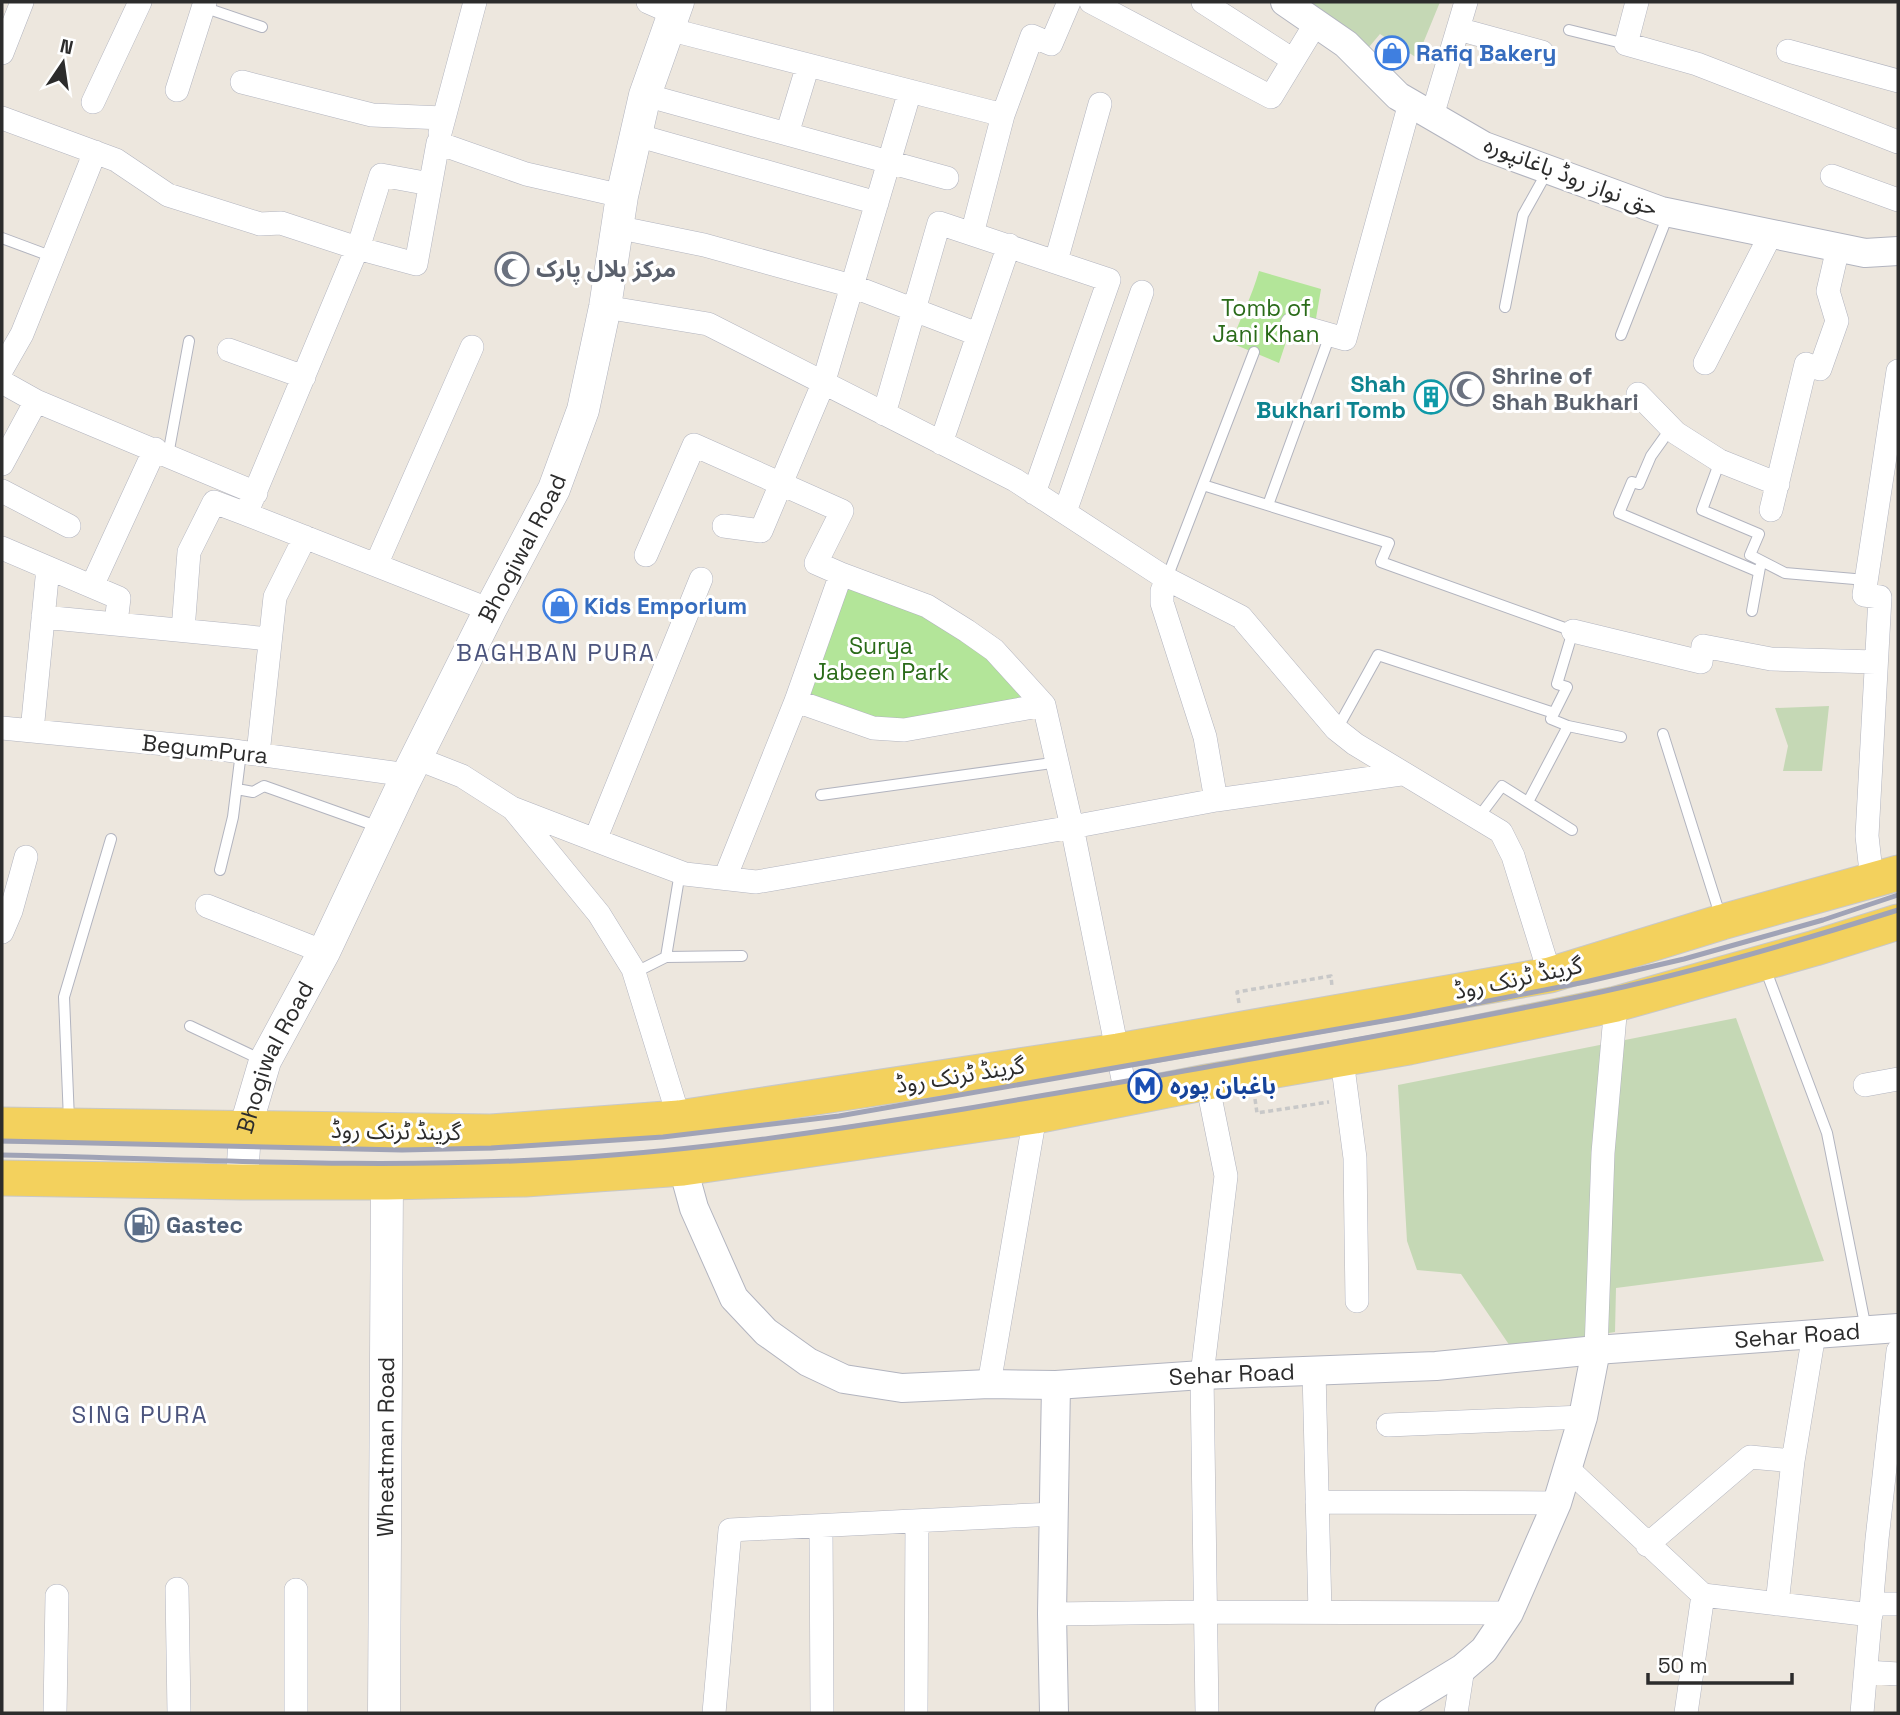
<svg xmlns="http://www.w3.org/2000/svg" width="1900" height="1715" font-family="'Space Grotesk','Noto Sans Arabic',sans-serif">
<rect width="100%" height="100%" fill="#ede7de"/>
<path fill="#b3e599" d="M1259,271L1321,289L1314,330L1292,324L1279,363L1231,343C1240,319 1252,296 1259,271Z
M841,574L927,606L1044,705L904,730L796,701Z"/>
<path fill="#c5d8b5" d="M1305,2H1440L1417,58L1380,34L1369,47Z
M1829,706L1822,771H1783L1788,746L1775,708Z
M1736,1018L1824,1261L1616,1288L1615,1332L1512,1349L1461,1274L1417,1270L1407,1241L1398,1085Z"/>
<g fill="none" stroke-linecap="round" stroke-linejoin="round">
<defs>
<path id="service" d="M203,7L262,27
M1569,30L1626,44
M2,238L53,257
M1505,307L1523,215L1547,172
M1621,335L1668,215
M1671,428L1651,456L1639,484L1632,482L1619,513L1759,572
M168,455L189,341
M1720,461L1702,510L1759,534L1750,555L1785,573L1866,580
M1203,485L1389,543L1381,562L1573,631L1557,684L1567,687L1551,719L1568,726
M1268,505L1330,335
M1167,578L1254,352
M1752,611L1760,567
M1337,729L1378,655L1554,713
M1663,734L1721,918
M237,789L253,792L264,786L379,827
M821,795L1059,762
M1528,802L1568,726L1621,737
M1478,818L1502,786L1572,830
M220,870L233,817L241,752
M666,957L742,956
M1765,968L1827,1133L1866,1329
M634,973L666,957L680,872
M190,1026L264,1061
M69,1120L64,997L111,839"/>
<path id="minor" d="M648,2L673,13
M1091,2L1271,97L1316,23
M1203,2L1293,60
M1637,2L1626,44L1697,64L1898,142
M668,29L1003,115
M1458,29L1542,52
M1788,51L1898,81
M2,53L22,2
M242,82L372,115L443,118
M177,90L205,2
M645,95L947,178
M93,102L140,2
M1432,116L1466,2
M2,118L116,160L168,195L260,224L281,223L357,248L416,264L438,143L526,174L622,196
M440,133L475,2
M787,134L808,65
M636,135L877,203
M1832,176L1898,200
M430,184L381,175L361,239L246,514L490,610
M616,227L704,245L852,286L977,334
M972,234L1109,280L1034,493
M1056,261L1100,104
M605,307L708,324L1015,480L1167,579L1241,617L1336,729L1355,744L1501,832L1513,856L1550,975
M1292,324L1345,339L1410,103
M229,350L304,377
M1705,363L1771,234
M2,369L22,334L95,152
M2,382L36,401L256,493
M1638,394L1676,433L1720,461L1778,484
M884,414L939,223L972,234L1003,115L1032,36L1051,44L1069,2
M941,443L1009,245
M2,464L36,401
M2,491L69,526
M1771,510L1806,364L1820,369L1837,321L1828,291L1838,248
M1065,512L1142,292
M724,526L761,531L823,384L910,91
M2,548L119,598L116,623
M646,555L694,445L842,511L816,563L841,574
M376,565L472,347
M1167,579L1162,591V603L1205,737L1216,800
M92,586L155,449
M43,617L270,639
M183,630L189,552L214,502L246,514
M1573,631L1701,662L1703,646L1771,659L1876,662
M796,701L873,728L904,730L1044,705L1072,827L1216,800L1401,774
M2,728L227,750L393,773L405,780
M32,731L48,568
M258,754L275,597L305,537
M416,758L462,776L512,808L616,848L685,874L756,882L1072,827L1127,1099
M514,810L599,914L633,969L679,1118
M595,840L701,579
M725,878L796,701L841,574L927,606L967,631L994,650L1044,705
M1872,881L1867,836L1880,597L1864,595L1898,371
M207,906L324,952
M2,932L11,911L26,857
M1342,1060L1355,1158L1357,1301
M1865,1085L1898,1079
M1596,1350L1603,1153L1616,1004
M1314,1371L1320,1612
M989,1384L1035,1116
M1388,1425L1583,1417
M1567,1468L1703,1595L1871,1615
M1317,1502L1557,1503
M821,1526L822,1713
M1647,1545L1750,1457L1793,1461
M177,1589L179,1713
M1777,1604L1793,1461L1814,1334
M1872,1604H1898
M1052,1614L1207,1612L1509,1613
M1866,1672L1898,1674
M55,1713L57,1596
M296,1713V1590
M714,1713L730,1530L1054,1514
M916,1713L917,1521
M1207,1713L1202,1375L1226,1176L1207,1082
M1456,1713L1463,1668
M1686,1713L1703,1595
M1862,1713L1877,1539L1898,1351"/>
<g id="tertiary">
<path d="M1285,2L1346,44L1398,96L1484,146L1661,211L1865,253L1898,251"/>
<path id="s1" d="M683,1168L694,1208L734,1298L766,1332L808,1362L844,1379L902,1388L989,1384L1056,1385L1202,1375L1436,1366L1596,1350L1898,1328"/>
<path d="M1054,1713L1052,1614L1056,1385"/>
<path d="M1389,1713L1463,1668L1484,1650L1509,1613L1557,1503L1583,1417L1596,1350"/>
</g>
<g id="secondary">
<path id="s2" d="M242,1182L245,1129L265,1061L324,952L405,780L490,610L554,489L583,410L605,307L622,196L645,95L678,2"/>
<path id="s3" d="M384,1713L387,1182"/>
</g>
<path id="primary" d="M2,1125L491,1132L679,1118L1118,1051L1550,975L1722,922L1898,873
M2,1178L242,1182H387L525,1179L683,1168L1035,1116L1207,1082L1409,1047L1616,1004L1815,948L1898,922"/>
</defs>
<use href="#service" stroke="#b2b4bf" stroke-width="12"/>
<use href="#minor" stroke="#b2b4bf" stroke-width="24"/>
<use href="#tertiary" stroke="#b2b4bf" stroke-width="30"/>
<use href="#secondary" stroke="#b2b4bf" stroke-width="33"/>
<use href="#primary" stroke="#c8c8c8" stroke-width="37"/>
<path stroke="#c8c8c8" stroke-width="3.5" stroke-dasharray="5 3.5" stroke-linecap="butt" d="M1239,1003L1237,992L1331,976L1332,987
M1255,1099L1257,1113L1329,1102"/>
<use href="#service" stroke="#fff" stroke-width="10"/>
<use href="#minor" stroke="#fff" stroke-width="23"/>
<use href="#tertiary" stroke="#fff" stroke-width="28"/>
<use href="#secondary" stroke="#fff" stroke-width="32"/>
<use href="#primary" stroke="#f3d15d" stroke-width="35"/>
<path stroke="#a0a3b6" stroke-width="5" d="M2,1141L402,1150L491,1148L663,1137L839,1116L1406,1017L1585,982L1684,959L1823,920L1898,895
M2,1155C191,1159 382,1170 571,1158C704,1150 834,1130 964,1109C1056,1093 1148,1078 1240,1061C1354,1040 1468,1020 1582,996C1689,974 1794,943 1898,910"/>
</g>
<defs>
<symbol id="shop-ring" viewBox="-11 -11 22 22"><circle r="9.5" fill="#fff" stroke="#3f7fe0" stroke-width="1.5"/><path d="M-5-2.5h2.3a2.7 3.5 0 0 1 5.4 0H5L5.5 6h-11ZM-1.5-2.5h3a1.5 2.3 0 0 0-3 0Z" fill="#3f7fe0"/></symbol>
<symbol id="mosque-ring" viewBox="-11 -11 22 22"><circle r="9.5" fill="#fff" stroke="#6b7280" stroke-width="1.5"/><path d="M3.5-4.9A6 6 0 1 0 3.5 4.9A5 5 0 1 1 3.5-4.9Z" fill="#6b7280"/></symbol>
<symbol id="building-ring" viewBox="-11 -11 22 22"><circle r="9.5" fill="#fff" stroke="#0f9aa8" stroke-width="1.5"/><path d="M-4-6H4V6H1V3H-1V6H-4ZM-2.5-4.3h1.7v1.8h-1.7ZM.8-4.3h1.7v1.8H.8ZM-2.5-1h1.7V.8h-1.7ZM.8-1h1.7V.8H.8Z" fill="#0f9aa8"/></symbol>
<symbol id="metro-ring" viewBox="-11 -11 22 22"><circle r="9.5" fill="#fff" stroke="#1a4fb4" stroke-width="1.5"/><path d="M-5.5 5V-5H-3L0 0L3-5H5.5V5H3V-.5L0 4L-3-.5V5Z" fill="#1a4fb4"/></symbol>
<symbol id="fuel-ring" viewBox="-11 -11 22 22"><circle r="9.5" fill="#fff" stroke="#5c6f8a" stroke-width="1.5"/><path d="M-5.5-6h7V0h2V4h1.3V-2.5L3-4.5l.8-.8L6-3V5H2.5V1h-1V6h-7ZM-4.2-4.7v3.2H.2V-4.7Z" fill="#5c6f8a"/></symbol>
</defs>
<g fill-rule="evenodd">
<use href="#shop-ring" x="1373" y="34" width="38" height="38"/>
<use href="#mosque-ring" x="493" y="250" width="38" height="38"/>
<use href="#mosque-ring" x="1448" y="370" width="38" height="38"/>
<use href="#building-ring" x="1412" y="378" width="38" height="38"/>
<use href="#shop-ring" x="541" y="587" width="38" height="38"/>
<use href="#metro-ring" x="1126" y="1067" width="38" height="38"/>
<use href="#fuel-ring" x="123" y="1206" width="38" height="38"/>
</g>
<g text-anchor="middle" stroke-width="6" stroke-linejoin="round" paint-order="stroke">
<g font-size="23" font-weight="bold" fill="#366cbe" stroke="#fff" text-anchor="start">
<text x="1416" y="61">Rafiq Bakery</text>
<text x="584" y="614">Kids Emporium</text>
</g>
<g font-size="23" fill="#2c2c2c" stroke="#fff">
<text transform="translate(1571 176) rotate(21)" y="8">حق نواز روڈ باغانپورہ</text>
<text dy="8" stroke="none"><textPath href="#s2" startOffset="698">Bhogiwal Road</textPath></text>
<text transform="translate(205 749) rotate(6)" y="8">BegumPura</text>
<text transform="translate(1518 978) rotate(-12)" y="8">گرینڈ ٹرنک روڈ</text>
<text dy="8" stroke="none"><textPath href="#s2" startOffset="131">Bhogiwal Road</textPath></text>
<text transform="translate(960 1075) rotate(-9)" y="8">گرینڈ ٹرنک روڈ</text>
<text transform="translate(396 1131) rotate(1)" y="8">گرینڈ ٹرنک روڈ</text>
<text dy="8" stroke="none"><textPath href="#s1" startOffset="1234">Sehar Road</textPath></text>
<text dy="8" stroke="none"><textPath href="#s1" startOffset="667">Sehar Road</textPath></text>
<text dy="8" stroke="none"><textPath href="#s3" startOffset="266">Wheatman Road</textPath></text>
</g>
<g font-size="23" font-weight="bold" fill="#5b616d" stroke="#fff" text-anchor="start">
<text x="536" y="277">مرکز بلال پارک</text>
<text x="1492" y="384">Shrine of<tspan x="1492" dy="26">Shah Bukhari</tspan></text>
</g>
<g font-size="23" fill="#2a6b19" stroke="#fff">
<text x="1266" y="316">Tomb of<tspan x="1266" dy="26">Jani Khan</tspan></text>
<text x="881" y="654">Surya<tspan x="881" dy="26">Jabeen Park</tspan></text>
</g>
<g font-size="23" font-weight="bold" fill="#0d838f" stroke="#fff" text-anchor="end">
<text x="1406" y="392">Shah<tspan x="1406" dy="26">Bukhari Tomb</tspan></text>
</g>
<g font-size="23" font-weight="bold" fill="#164399" stroke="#fff" text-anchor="start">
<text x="1170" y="1094">باغبان پورہ</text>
</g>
<g font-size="23" font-weight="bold" fill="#4e5e75" stroke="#fff" text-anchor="start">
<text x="166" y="1233">Gastec</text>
</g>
<g font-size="24" letter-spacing="2" fill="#4b547d" stroke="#fff">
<text x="556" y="661">BAGHBAN PURA</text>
<text x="140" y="1423">SING PURA</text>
</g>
</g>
<rect width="1900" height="1715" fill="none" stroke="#2c2c2c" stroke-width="7"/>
<g transform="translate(63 63) rotate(13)" stroke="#ffffff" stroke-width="5" paint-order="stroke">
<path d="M0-5L12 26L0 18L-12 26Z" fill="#2c2c2c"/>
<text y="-10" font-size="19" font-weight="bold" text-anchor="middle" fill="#2c2c2c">N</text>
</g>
<path d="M1648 1673v10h144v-10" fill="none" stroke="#2c2c2c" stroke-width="3.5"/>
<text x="1658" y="1673" font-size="21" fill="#2c2c2c" stroke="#ffffff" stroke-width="5" paint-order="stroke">50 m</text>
</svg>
